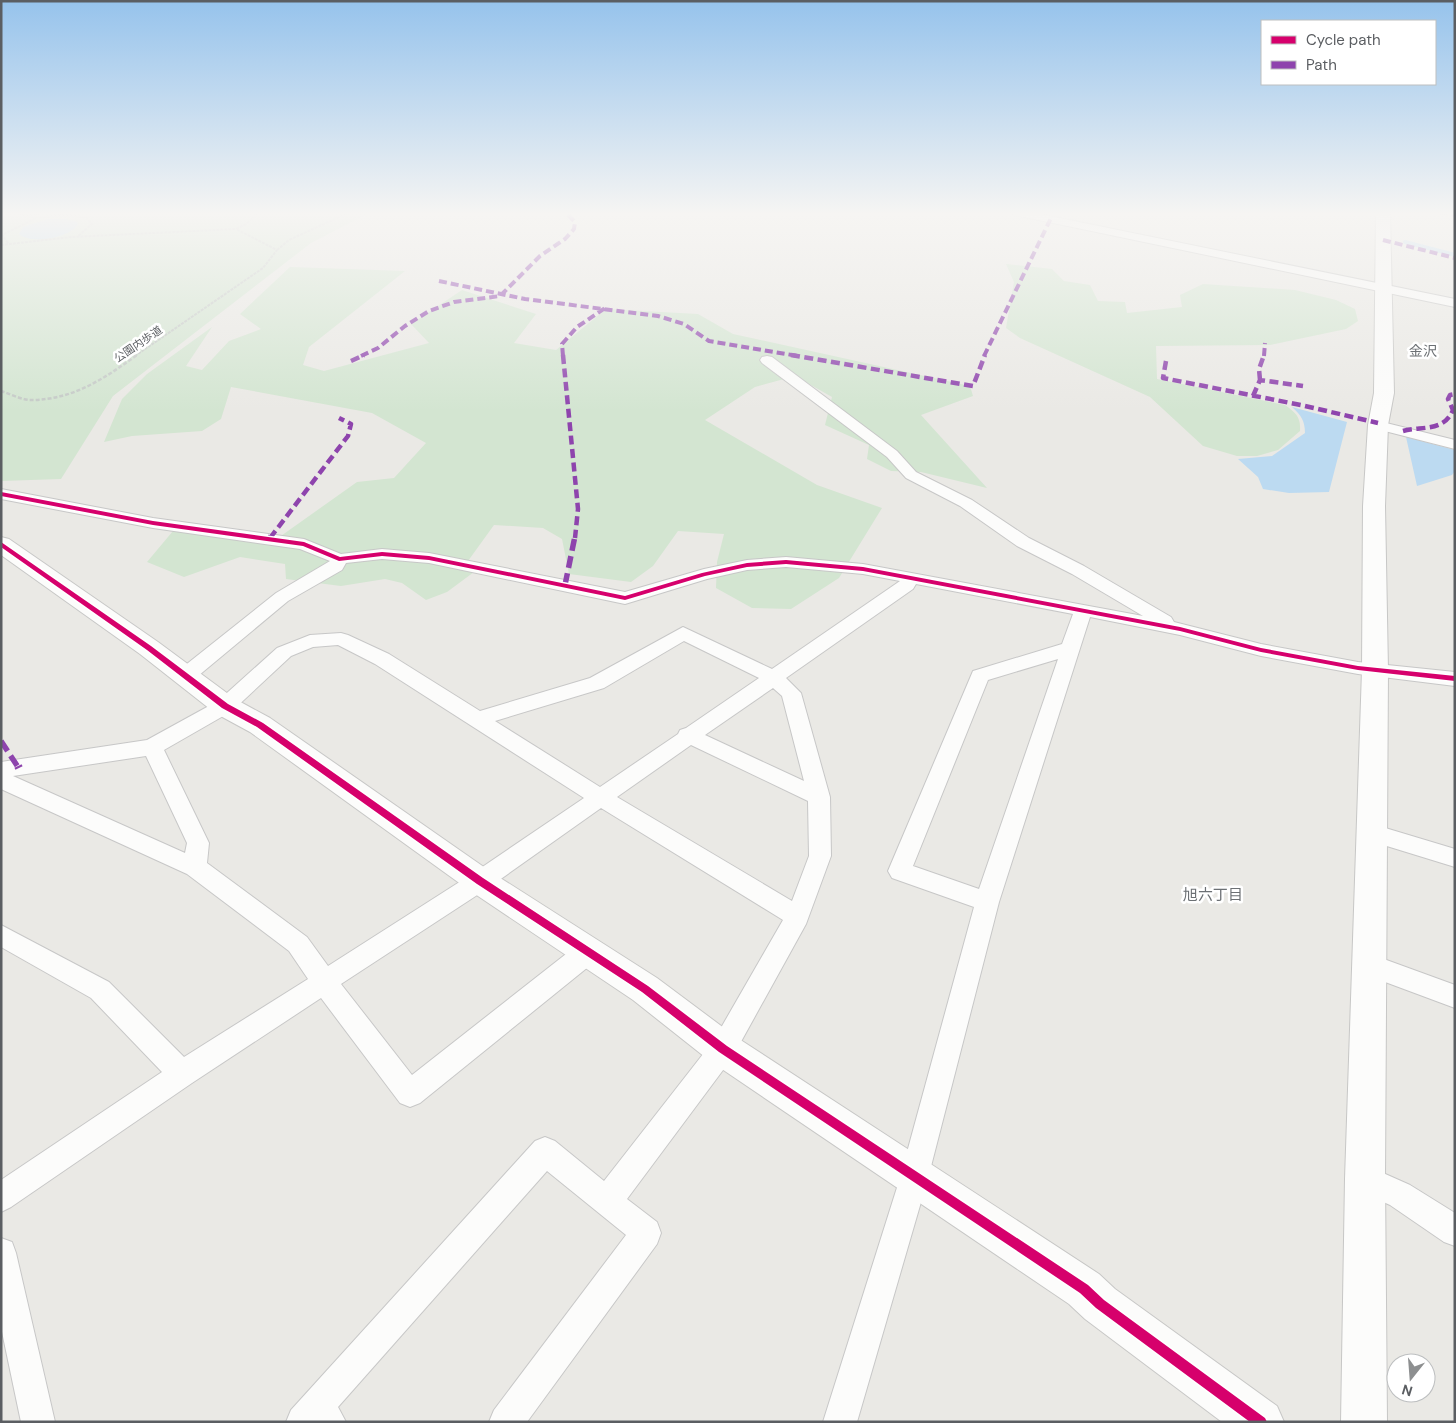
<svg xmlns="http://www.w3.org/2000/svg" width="1456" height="1423" font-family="'DM Sans','Noto Sans JP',sans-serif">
<rect width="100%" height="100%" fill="#eae9e5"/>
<path fill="#d3e5d1" d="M1,212H371L311,243L113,396L61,479L1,481Z
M1006,264L1052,269L1064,281L1090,285L1098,301L1125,302L1127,313L1182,307L1180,295L1203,284L1295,290L1336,300L1355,309L1358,321L1346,329L1270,345L1156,346L1157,379L1285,405C1296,413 1301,417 1300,431L1278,450L1257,456H1237L1203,446L1150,397L1020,338L1006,328L1014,282Z
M290,267L405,271L309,347L303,365L324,371L429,343L411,324L462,290L536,314L514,343L556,350L606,309L698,314L733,334L970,386L973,396L921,415L987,488L921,472L891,471L867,459L869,445L825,425L832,397L795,376L755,387L705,420L817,485L882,508L839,578L791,609L752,608L716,588L717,562L724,534L678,531L653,566L631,582L569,574L562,539L543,528L494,525L468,561L474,572L447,592L426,600L402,583L385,579L341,586L286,579L285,564L240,557L184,577L147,562L173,531L271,543L357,482L394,478L426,443L372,413L231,387L221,419L202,431L132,436L104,442L122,399L147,374L212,327L186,366L202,370L229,341L261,329L240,314Z"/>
<path fill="#bcdaf1" d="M47,219H66L77,222L78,224C70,238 31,245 19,234L23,227Z
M1292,407L1347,422L1329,492L1289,493L1263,489L1258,477L1238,459L1272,456L1305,433C1305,421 1301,415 1292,407Z
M1406,437L1455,450V471L1452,475L1417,486Z"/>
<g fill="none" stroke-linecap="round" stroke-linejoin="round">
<path stroke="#bcdaf1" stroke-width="4" d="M1405,242L1455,255"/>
<defs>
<path id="street" d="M1010,212H1030L1455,299V307L1015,215Z
M767,356L772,357L897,451L916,472L972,500L1029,538L1084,566L1171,617L1174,622L1261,644L1358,662L1455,672V686L1358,674L1261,656L1180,635L1090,617L999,902L928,1178L857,1422H823L900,1178L974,907L892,878L888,871L973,671L1062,644L1073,614L916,584L913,589L786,678L801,693L830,797L831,856L806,924L732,1058L627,1199L657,1222L661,1233L657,1244L527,1422H489L494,1410L626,1235L547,1171L338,1407L346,1422H286L291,1410L535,1141L545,1137L555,1141L604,1181L714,1040L783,920L601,808L488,888L341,984L412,1075L580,943L589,940L598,943L601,951L598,959L420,1103L410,1107L400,1103L321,998L192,1083L11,1207L1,1212V1180L162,1072L91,998L1,947V925L109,982L184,1057L308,979L289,951L187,874L1,789V762L147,740L218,701L277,648L310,635L341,633L348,635L389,654L480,711L590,678L683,627L772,669L900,581L863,574L786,567L747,570L707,579L625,604L429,563L382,559L346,563L342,570L288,601L192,681L185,683L178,681L175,676L178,671L276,593L330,561L300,549L153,528L1,499V489L153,518L304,539L341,554L382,549L429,553L625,592L704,569L747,560L786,557L863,564L1143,616L1072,574L1017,546L960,506L906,478L887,457L762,363L760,360L762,357ZM684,641L759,678L686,728L680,730L678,734L600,787L495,721L604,688ZM338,645L375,664L584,798L472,874L328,966L307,937L207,863L209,843L164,750L232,711L291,656L313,647ZM1058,659L979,889L913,866L988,680ZM773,688L782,696L804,781L705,735ZM691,745L808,801L809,856L792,901L617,797ZM146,756L187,843L185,853L13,776Z
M1378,421L1455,440V449L1373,428L1371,425Z
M1372,824L1455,849V867L1364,839L1361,833L1364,827Z
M1370,954L1455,985V1008L1361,973L1358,965L1361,957Z
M1365,1165L1410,1185L1455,1213V1246L1444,1242L1390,1205L1355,1189L1351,1179L1355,1169Z
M1,1238L12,1242L16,1253L55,1422H21L1,1327Z"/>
<path id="secondary" d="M1376,212H1390L1394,393L1388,425L1385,506L1388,670L1385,1179L1387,1422H1341L1345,1179L1362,670L1363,506L1368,425L1374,393Z
M1,537L9,539L158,642L235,699L270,718L491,872L657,978L736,1037L1099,1274L1115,1289L1277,1406L1284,1422H1222L1085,1319L1069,1304L710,1061L633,1000L469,890L250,732L215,713L140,654L1,555Z"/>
</defs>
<use href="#street" stroke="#c7c7c7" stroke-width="2"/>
<use href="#secondary" stroke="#c7c7c6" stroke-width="2"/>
<path stroke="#c5cac7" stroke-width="2" stroke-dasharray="3 1" stroke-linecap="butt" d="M11,212L37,218L60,215L86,217L92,224L77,237
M30,216L44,212
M8,243L2,235L36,218
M1,245L71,237L236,229L246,224L259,212
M277,250L289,240L350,212
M135,356L263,268L277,250L236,229"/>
<path stroke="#c5cac7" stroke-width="2.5" stroke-dasharray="4 2" stroke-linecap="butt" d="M1,391C10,394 22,400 31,400C73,400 105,378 137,355"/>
<use href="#street" fill="#fcfcfb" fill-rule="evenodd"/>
<use href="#secondary" fill="#fcfcfb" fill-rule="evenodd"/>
<path stroke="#8e44ad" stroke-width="4" stroke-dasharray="8 4" stroke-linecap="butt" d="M1440,212L1455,215
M1383,240L1455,258
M439,281L525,299L658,316L684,324L709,341L798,356
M361,356L378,348L405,326L429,311L454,302L500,296L540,256L565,239L574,229L575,222L565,212
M563,356L562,344L577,327L605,308
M984,356L1051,218
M1264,356L1265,343"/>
<path stroke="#8e44ad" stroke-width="4.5" stroke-dasharray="9 4.5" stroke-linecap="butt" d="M563,355L578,509L575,538
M791,355L973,386L985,355
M351,361L364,355
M1166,361L1163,378L1301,405L1378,423
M1260,380L1259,369L1264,355
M1253,396L1260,380L1303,386
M1403,431C1422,426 1444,432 1453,410L1448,399L1450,395L1455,394
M270,538L348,436L351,424L339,418"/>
<path stroke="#8e44ad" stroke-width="5.5" stroke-dasharray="12 5.5" stroke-linecap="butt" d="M269,539L271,536
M565,585L575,536
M1,741L18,767"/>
<path stroke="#8e44ad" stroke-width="8" stroke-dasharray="15 8" stroke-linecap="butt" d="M18,766L19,768"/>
<defs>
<path id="cycleway" d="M1,492L153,521L304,542L340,557L382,552L429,556L625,596L702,573L747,563L786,560L863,567L1180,627L1261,648L1358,666L1455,676V681L1358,670L1261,652L1180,631L863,571L786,564L747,567L705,576L625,600L429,560L382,556L339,561L303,546L153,525L1,496Z
M1,542L151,646L228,704L263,723L483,878L648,986L727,1046L1088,1285L1104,1300L1265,1418L1267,1422H1250L1096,1308L1080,1293L719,1052L642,992L477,884L257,727L222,708L147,650L1,547Z"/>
</defs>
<use href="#cycleway" stroke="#fff" stroke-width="3"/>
<use href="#cycleway" fill="#d6006c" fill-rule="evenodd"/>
</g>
<linearGradient id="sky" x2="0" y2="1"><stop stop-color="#96c3ec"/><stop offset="0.52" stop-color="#f6f5f3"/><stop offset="1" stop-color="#f6f5f3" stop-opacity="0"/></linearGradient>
<rect width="1456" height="411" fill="url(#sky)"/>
<g text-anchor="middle" stroke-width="5" stroke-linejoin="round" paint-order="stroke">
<g font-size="11" fill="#5b5e62" stroke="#fff">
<text transform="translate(138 344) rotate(-34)" y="4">公園内歩道</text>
</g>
<g font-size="14" fill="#6c7074" stroke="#fff">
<text x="1423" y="356">金沢</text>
</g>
<g font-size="15" fill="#6c7074" stroke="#fff">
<text x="1213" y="900">旭六丁目</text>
</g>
</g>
<rect width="1456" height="1423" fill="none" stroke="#5b5e62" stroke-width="5"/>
<rect x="1261" y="20" width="175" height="65" fill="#ffffff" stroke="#bdbfc0"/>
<rect x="1271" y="36" width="25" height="8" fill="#d6006c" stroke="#bdbfc0"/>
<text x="1306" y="45" font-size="15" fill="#5b5e62">Cycle path</text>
<rect x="1271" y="61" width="25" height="8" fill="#8e44ad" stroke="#bdbfc0"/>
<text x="1306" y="70" font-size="15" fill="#5b5e62">Path</text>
<g transform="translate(1411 1378) rotate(197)"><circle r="24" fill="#ffffff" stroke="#bdbfc0"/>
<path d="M0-4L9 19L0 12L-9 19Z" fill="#8d8f90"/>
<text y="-8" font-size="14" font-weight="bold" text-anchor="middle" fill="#5b5e62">N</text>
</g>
</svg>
